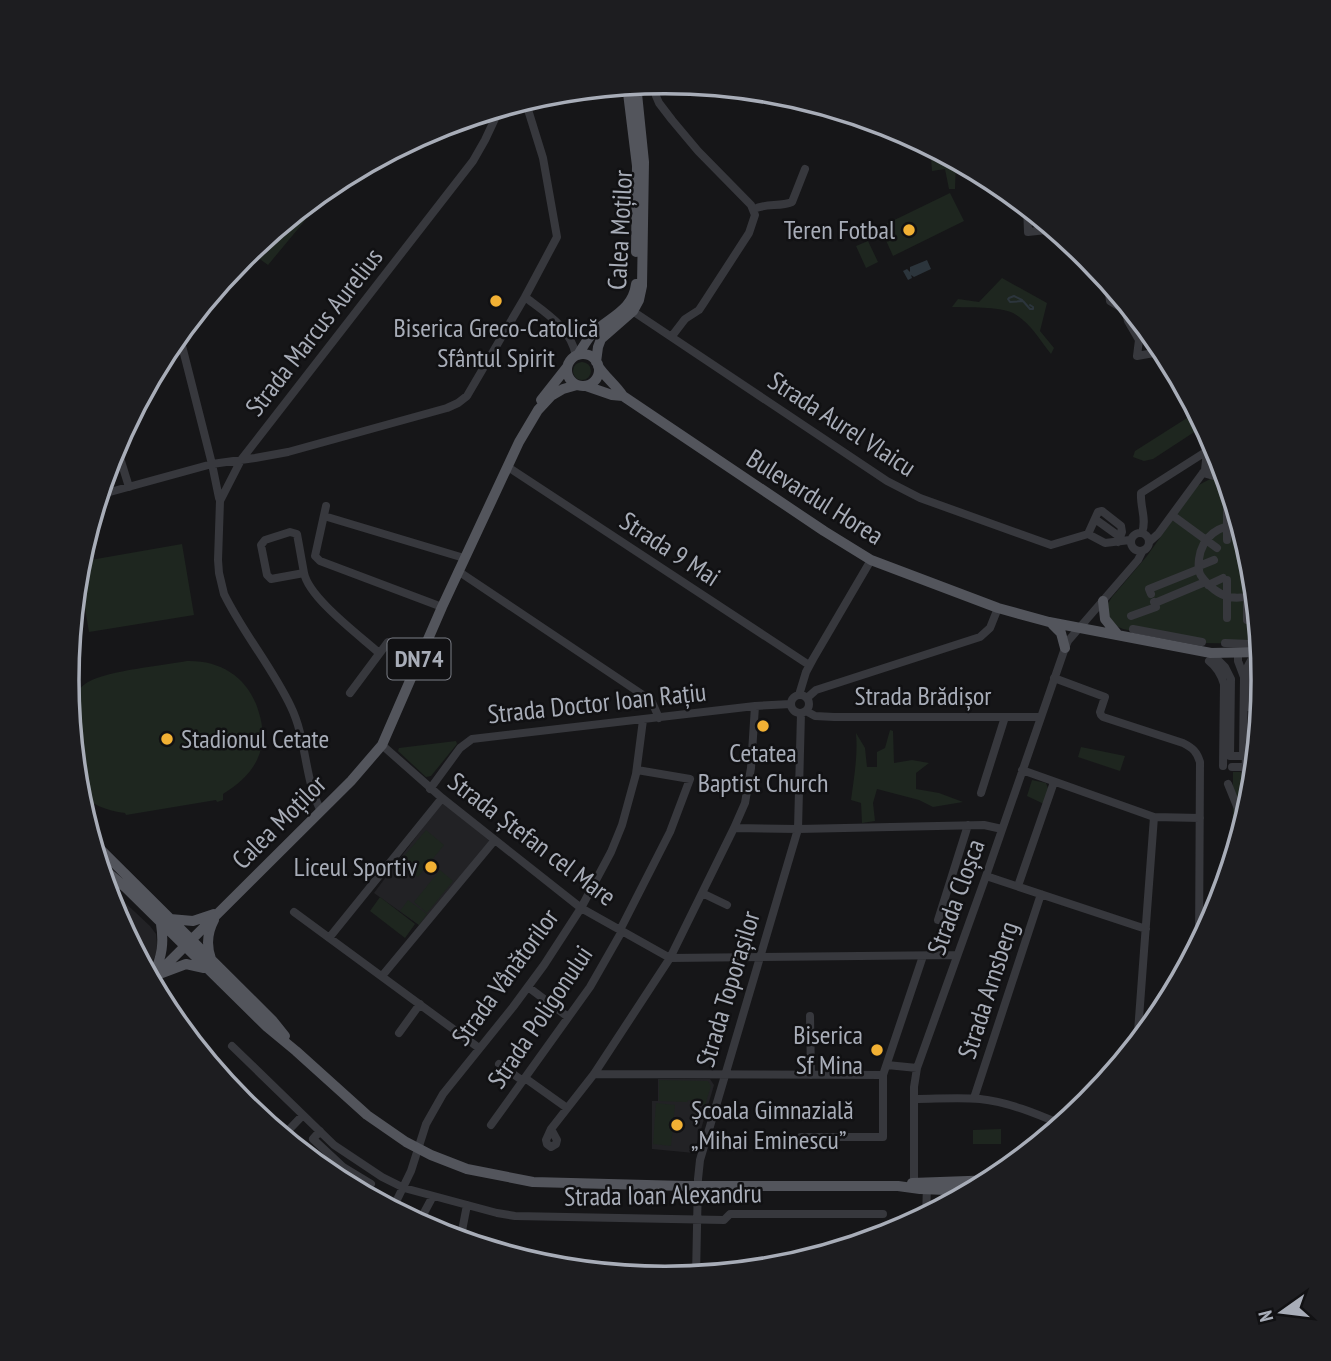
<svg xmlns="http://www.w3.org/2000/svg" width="1331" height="1361" font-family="'PT Sans Narrow',sans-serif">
<rect width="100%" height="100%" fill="#161618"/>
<path fill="#222225" d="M442,802L491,842L419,925L374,893Z
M104,883L150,926L156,934L157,945L156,954L151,964L145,970L112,909Z
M658,1079H710L714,1085L694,1153L652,1149V1101H658Z"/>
<path fill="#1e261f" d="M930,146L956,160L955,189H949L945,169L932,171Z
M950,193L964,221L893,256L880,227Z
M319,194L322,200L268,265L249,251Z
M868,241L878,262L866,268L856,246Z
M1002,278L1047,303L1040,331L1054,348L1051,354C1040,340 1029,321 1013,313C998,306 969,308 952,307L958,299L979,302Z
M573 371a9 9 0 1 1 18 0a9 9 0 1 1-18 0Z
M1198,411L1205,425L1153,459L1144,461L1133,457L1135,451Z
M1210,479L1228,482L1253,564L1261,644L1201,643L1162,637L1123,629L1114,625L1109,619L1107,605L1112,597L1147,556L1197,486Z
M182,544L194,615L89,632L78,567L79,562Z
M187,661C222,660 250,679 259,713C264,728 264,746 257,760C249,776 237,785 223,794V800L217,802L216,800L126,815L125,813C106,811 91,804 77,791L69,702C74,695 80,687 88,682C111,670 160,666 187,661Z
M890,730L893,731L894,763L912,760L929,763L916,773V789L939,793L963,802L933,807L919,800L877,789L873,803L875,821L862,823L861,803L851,800C854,778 858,755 856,733L865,748L867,767H877V752L885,748Z
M456,741L457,744L431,776L426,777L398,751L399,748Z
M1081,747L1125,756L1120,771L1078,757Z
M1233,772H1242L1241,809L1233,788Z
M1032,780L1046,783L1051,796L1044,804L1027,796Z
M1233,798C1244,830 1241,836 1232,867Z
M426,830L444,845L418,877L400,861Z
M440,870L453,881L427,913L414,902Z
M380,897L415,924L405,938L370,911Z
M408,900L427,914L419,925L400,911Z
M659,1080L708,1081L711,1086L705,1105L688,1100L687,1102L659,1101Z
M656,1103L675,1105L671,1146L653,1144Z
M1001,1129V1144H973V1130Z"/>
<path fill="#2c353c" d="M927,260L931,269L914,277L911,275L912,278L908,280L903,271L907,269L910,272V267Z"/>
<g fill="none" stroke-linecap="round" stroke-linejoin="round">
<path stroke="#2c353c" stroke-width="2" d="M1009,298L1014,296L1022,300
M1008,299L1010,302L1023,301L1030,309H1033V307L1030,305"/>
<path stroke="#37383d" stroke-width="8" d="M636,85C649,83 654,90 667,82
M656,87V96L659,103L672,120L698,151L751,205L755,215L749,233L703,304L699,310L685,319L672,336
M1027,206L1028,232L1055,229
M754,209C766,203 780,207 792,202L805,169
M1107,278L1110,301L1125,310H1132
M525,297C546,313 571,328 576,356
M628,308L887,481L920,498L1051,545L1088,534L1105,543L1130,540
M1125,310L1128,321L1139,340L1137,356L1165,351
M179,334L212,464L219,498
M1138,336L1151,333
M116,445L129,487
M508,467L809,665
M1203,473L1228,480
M1203,473L1224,468
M1227,480V540
M99,495L212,464L255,458L288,452L447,408L458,403L467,396L525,297L557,237L543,158L525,100
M326,506L315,556L320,561L442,607
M324,516L464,558
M1176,518L1217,548
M1095,519L1120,537
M1241,524C1219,525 1202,536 1199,559C1199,560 1198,568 1199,570C1199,574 1204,580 1207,583C1221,598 1237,602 1256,593
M1131 542a9 9 0 1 1 18 0a9 9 0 1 1-18 0Z
M1142,533C1147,519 1140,507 1141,493L1207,451V428
M1088,534L1098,512L1102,511L1121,526L1122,532L1118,542
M1149,542L1158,534L1205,470L1207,451
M1199,566L1214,560
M458,571L646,697L652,702L659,718
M304,573L271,579L267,575L261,545L265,540L290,532L297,534L304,573C309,598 359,635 379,653
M1247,579V620
M1227,580V618
M1208,585L1223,578
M1151,594L1149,589L1199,569
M1155,603L1205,582
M1131,616L1156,607L1154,602
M1133,629L1202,642
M1225,643L1250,644
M1211,653L1225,667L1231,679L1230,756H1243L1244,678L1248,666L1255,653
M1238,653V661L1244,677
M1209,661C1217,667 1221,674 1224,684L1223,766
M1247,672L1250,683L1249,707
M1054,678L1105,697L1100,712L1101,715L1103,717L1183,743C1193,748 1197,752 1200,762L1199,947
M350,693L388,642L421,654
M799,695L806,672L813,659L871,560
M791 704a9 9 0 1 1 18 0a9 9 0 1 1-18 0Z
M807,698L816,690L980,637L990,628L998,608
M806,711L815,716L834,717H1041
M382,745L442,798L581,908L670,958L957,955
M1232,767H1246
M1022,770L1154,817L1200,818
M1228,784L1243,821
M430,789L460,748L472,739L755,706L791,704
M981,793L1005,717
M321,811C304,779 307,740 291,707C272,667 243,633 224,594L219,573L218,560L220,501L241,460L473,161L485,140L500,108
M1244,826L1246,752
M734,828L798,829L984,825L1002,829
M986,876L1146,929
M1018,886L1054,782
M702,893L727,905
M294,912L479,1048
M938,920L968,825
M620,930L670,832L690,779L637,770
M329,938L442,798
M382,976L494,841
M528,987L568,1017
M810,1016L811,1075
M399,1033L420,1004
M1137,1045L1154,817
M232,1046L334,1145L382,1177L404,1188L497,1213L515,1216L724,1220L730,1214H883
M499,1064L523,1081
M887,1065L917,1068
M594,1074L883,1075
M525,1078L567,1108
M974,1098L1041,894
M914,1099C936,1099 959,1097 980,1099C1009,1102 1037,1114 1063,1125
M491,1125L590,987L622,931
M551,1129L557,1140L556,1144L551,1147L547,1144L546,1140L551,1129L594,1074L670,958L734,828L745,803L751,768L755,706
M320,1131L313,1139L343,1167L371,1184
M282,1137L303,1115
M801,1137H883V1075L923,956
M914,1189V1087L917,1068L986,876L1065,648L1068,641L1138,560L1142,552
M392,1210L411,1171L426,1124L443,1094L513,1007L544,965L581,908L611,852L622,825L636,774L643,720
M926,1217L927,1185
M418,1224L433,1196
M460,1239L493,1244L492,1251
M460,1241L467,1205
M696,1276L698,1179L700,1160L798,829L801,713"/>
<path stroke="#53555c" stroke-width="10" d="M627,85L637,166L636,252
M567 370a16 16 0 1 1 32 0a16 16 0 1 1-32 0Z
M578,355C583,347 588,337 595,331C612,316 633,309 636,284
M596,362L598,347L601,339L633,311L639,300L642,286L644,162L636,84
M598,366C605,377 616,385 623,396L824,531L871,560L998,608L1049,622L1211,653L1262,652
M586,386L612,395L623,396
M541,400L567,367
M1103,601L1105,619L1118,635
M1052,624L1061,633L1065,648
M91,840L273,1021L285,1036
M98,864L126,888L267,1027L296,1051L367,1115L406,1142L431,1155L467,1169L533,1182L685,1186H898L920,1189L975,1191
M170,919L193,921L214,914
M211,959C206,945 207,933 214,920
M162,973L186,964L204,968
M154,974C162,956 164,943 161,924
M150,981L351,781L382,745L442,607L519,442L538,410L551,396L563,389L577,385
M912,1183L996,1180"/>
</g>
<g fill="#f2b134" stroke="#111113" stroke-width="2.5">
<circle cx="909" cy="230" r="7"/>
<circle cx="496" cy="301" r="7"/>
<circle cx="763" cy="726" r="7"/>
<circle cx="167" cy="739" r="7"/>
<circle cx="431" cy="867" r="7"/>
<circle cx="877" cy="1050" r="7"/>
<circle cx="677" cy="1125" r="7"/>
</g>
<g text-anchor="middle" stroke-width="5" stroke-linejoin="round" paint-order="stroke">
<rect fill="#111113" stroke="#7b7e86" stroke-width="2" x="387.5" y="638.5" width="63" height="41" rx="5"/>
<g font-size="24" font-weight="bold" fill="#a8adb8">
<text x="419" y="667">DN74</text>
</g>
<g font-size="26" fill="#a8adb8" stroke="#111113">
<text transform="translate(620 230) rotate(-87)" y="9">Calea Moților</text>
<text transform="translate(314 332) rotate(-52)" y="9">Strada Marcus Aurelius</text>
<text transform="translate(842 424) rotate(33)" y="9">Strada Aurel Vlaicu</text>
<text transform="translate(815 497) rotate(32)" y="9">Bulevardul Horea</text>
<text transform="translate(670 549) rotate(33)" y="9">Strada 9 Mai</text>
<text x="923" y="705">Strada Brădișor</text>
<text transform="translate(597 703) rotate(-6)" y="9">Strada Doctor Ioan Rațiu</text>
<text transform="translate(279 822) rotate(-45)" y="9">Calea Moților</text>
<text transform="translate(532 839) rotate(37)" y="9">Strada Ștefan cel Mare</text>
<text transform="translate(956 897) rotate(-70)" y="9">Strada Cloșca</text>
<text transform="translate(505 977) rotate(-54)" y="9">Strada Vânătorilor</text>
<text transform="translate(728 989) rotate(-73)" y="9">Strada Toporașilor</text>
<text transform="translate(988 990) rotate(-72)" y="9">Strada Arnsberg</text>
<text transform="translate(540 1017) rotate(-56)" y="9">Strada Poligonului</text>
<text transform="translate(663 1195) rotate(-1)" y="9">Strada Ioan Alexandru</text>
</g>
<g font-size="26" fill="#a8adb8" stroke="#111113" text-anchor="end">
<text x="895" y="239">Teren Fotbal</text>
<text x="496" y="337" text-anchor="middle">Biserica Greco-Catolică<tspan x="496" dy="30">Sfântul Spirit</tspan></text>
<text x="181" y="748" text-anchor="start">Stadionul Cetate</text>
<text x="763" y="762" text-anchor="middle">Cetatea<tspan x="763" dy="30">Baptist Church</tspan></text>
<text x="417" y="876">Liceul Sportiv</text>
<text x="863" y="1044">Biserica<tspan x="863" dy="30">Sf Mina</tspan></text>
<text x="691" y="1119" text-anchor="start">Școala Gimnazială<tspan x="691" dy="30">„Mihai Eminescu”</tspan></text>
</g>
</g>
<path d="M0 0H1331V1361H0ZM79 680a586 586 0 1 1 1172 0a586 586 0 1 1-1172 0Z" fill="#1d1d20" fill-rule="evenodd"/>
<path fill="none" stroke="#a8adb8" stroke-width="3.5" d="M79 680a586 586 0 1 1 1172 0a586 586 0 1 1-1172 0Z"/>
<g transform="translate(1282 1312) rotate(256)" stroke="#111113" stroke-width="5" paint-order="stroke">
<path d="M0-5L12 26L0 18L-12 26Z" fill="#a8adb8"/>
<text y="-10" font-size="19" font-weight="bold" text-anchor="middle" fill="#a8adb8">N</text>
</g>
</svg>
